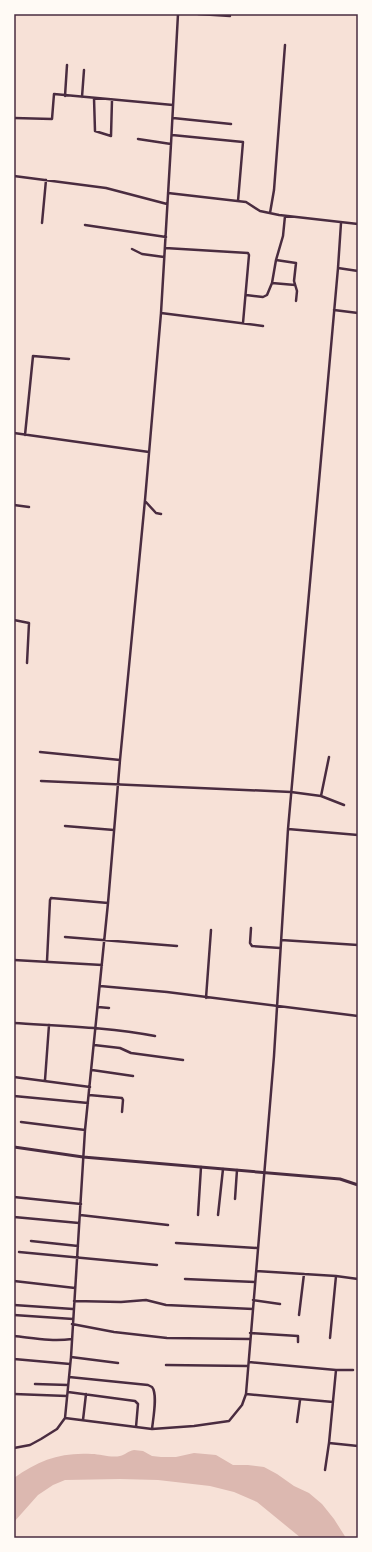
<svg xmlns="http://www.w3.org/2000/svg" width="372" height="1552" font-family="Figtree,sans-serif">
<rect width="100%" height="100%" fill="#f7e1d7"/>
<!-- water -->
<path fill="#dcb8b0" d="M134,1450l9,1 9,5 9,1h15l18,-4 22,2 17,10h15l16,2 13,7 17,12 15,7 13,11 12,15 12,19h-45l-44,-36 -23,-10 -24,-6 -52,-6 -38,-1 -55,1 -12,5 -15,10 -24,27v-44c25,-18 47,-26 78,-24 8,0 19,4 28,2 5,-1 8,-5 14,-6z"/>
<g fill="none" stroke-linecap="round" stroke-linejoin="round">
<!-- minor -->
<path stroke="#4a2c40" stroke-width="2.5" d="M198,14l32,2
M65,96l2,-31
M82,97l2,-27
M94,98l1,33 16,5 1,-36
M14,118l38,1 2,-25 119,11
M173,118l58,6
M172,135l71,7 -5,59
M138,139l33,5
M14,176l92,12 61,16
M168,193l78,9 14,9 19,4 79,9
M270,213l4,-23 11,-145
M42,223l4,-43
M85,225l81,12
M165,248l83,5 1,2 -6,68
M132,249l10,5 22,3
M276,260l20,3 -2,18 3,10 -1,10
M338,268l20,3
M272,283l23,2
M246,295l17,2 4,-2 5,-12 4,-23 7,-24 2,-20
M334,310l24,3
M161,313l102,13
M14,433l135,19
M25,435l8,-79 36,3
M145,501l11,12 5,1
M14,505l15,2
M14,620l15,3 -2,40
M40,752l80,8
M41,781l250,11 30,4 23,9
M321,796l8,-39
M65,826l49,4
M288,829l70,6
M251,928l-1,15 2,3 28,2
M65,937l112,9
M281,940l77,5
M14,960l88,5
M47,961l3,-61 1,-2 57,5
M100,986l67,6 191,24
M206,998l5,-68
M98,1007l11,1
M14,1023c47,3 95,4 141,13
M94,1045l26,3 11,5 52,7
M92,1070l41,6
M14,1077l76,10
M45,1080l4,-55
M89,1095l33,3 1,2 -1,12
M14,1096l74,7
M21,1122l64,8
M14,1197l67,7
M235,1199l2,-29
M80,1215l88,10
M198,1215l3,-48
M218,1215l5,-46
M14,1217l65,6
M31,1241l47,5
M176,1243l81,5
M19,1252l138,13
M256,1271l80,5 22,3
M185,1279l70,3
M14,1281l61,7
M253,1300l27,4
M74,1301l47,1 25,-2 20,5 87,4
M14,1305l59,4
M14,1315l59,4
M299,1315l5,-41
M72,1324l42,8 53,6 83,1
M250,1333l48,3v6
M14,1336c19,2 38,6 58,3
M330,1338l6,-62
M71,1357l47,6
M14,1359l56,5
M249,1362l87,8 -7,73 -4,27
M166,1365l82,1
M336,1370h17
M69,1377l79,8 4,2c6,7 1,32 0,42
M35,1384l33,1
M68,1392l67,9 3,3 -2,23
M14,1394l53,2
M246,1394l87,8
M65,1418l87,11 42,-3 35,-5 13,-16 4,-11 28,-338 14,-227 50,-561 3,-45
M83,1420l3,-26
M297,1422l3,-22
M329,1443l29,3
M14,1448l16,-3 11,-6 16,-10 8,-11 6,-61 14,-227 23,-227 12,-143 25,-260 16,-187 10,-169 7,-130"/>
<!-- tertiary -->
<path stroke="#4a2c40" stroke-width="3" d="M14,1147l69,10 257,22 18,6"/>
</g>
<!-- border -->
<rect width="372" height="1552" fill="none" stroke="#fffaf5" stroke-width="30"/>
<rect x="15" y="15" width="342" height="1522" fill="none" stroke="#4a2c40" stroke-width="1.5"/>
</svg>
